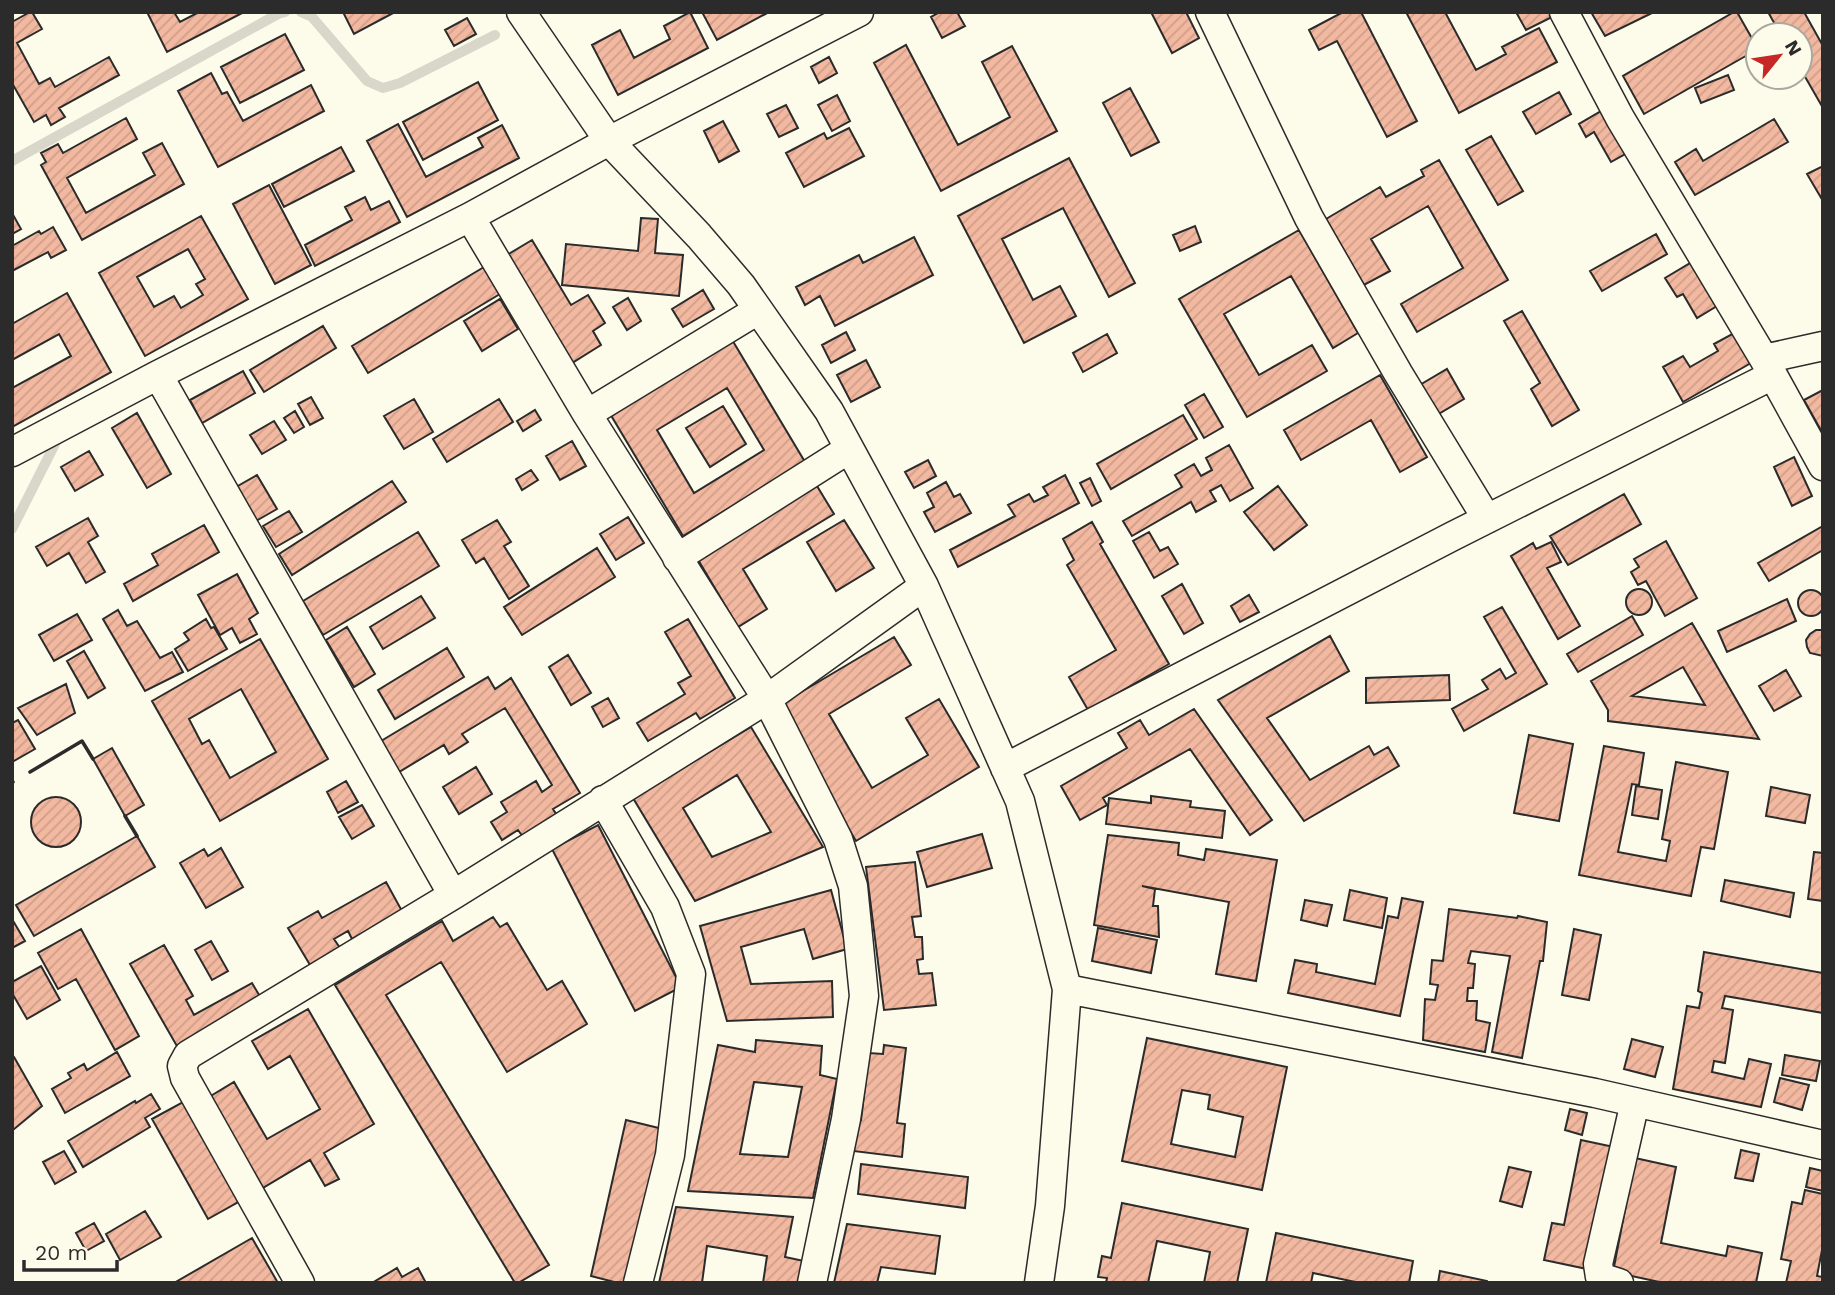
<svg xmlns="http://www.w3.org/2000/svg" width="1835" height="1295" font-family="'Work Sans',sans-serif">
<defs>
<pattern id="building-hatch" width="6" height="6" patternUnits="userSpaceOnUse" patternTransform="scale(1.75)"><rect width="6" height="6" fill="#f2b8a0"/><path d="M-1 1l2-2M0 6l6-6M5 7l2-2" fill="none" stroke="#d09e8a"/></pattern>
</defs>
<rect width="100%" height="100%" fill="#fdfbea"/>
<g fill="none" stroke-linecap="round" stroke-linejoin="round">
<!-- stream -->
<path stroke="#d8d7c9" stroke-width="10" d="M301,12l11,5 55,64 16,7 17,-5 95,-48
M12,161l266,-147 7,-2
M12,529l44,-87"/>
</g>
<!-- building -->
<path fill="url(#building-hatch)" stroke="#2b2b2b" stroke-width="2" fill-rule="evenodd" d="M30,12h2l10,17 -25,14 22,41 11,-6 5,9 54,-30 10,18 -60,33 6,9 -14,8 -5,-10 -12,7 -22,-39v-61z
M147,12h27l6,10 19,-10h45l-77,40z
M343,12h52l-41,22z
M690,12l18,36 -90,47 -26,-50 28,-15 14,28 36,-19 -6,-13z
M702,12h67l-52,28z
M940,12h17l8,14 -23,12 -11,-21z
M1151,12h35l13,26 -27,15z
M1343,12h18l56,109 -30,16 -50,-96 -18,9 -10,-20z
M1406,12h39l31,58 30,-16 -4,-7 37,-19 18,34 -98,51z
M1516,12h36l2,4 -28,14z
M1591,12h63l-49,24z
M1734,12h3l21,37 -114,65 -21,-38z
M1768,12h36l19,34v62l-23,-40v-33h-19z
M467,18l9,16 -22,12 -9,-16z
M285,34l19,36 -64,33 -19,-36z
M906,45l52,100 52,-28 -28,-55 30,-16 45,85 -116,60 -67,-128z
M829,57l8,16 -18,10 -8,-16z
M211,73l11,21 5,-2 16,29 68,-36 13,26 -106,56 -40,-76z
M1728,75l6,15 -33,13 -6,-15z
M478,82l20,38 -75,40 -20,-38z
M1130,88l29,54 -28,14 -28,-53z
M1559,92l12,22 -35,20 -13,-22z
M837,95l13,26 -18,10 -14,-26z
M786,105l12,23 -19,9 -12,-23z
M1603,110l24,43 -16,9 -17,-30 -8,5 -7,-13z
M126,118l11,21 -70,39 19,35 69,-38 -12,-22 19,-10 22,41 -102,56 -41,-75 5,-3 -5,-9 17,-9 5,9z
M1774,119l14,23 -93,53 -20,-33 21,-13 7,12z
M723,121l16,30 -20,11 -15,-31z
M398,124l28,53 57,-30 -5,-9 24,-13 17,33 -112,59 -40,-76z
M849,128l15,28 -60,31 -18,-34 38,-20 3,6z
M1491,136l32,55 -25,14 -32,-55z
M341,147l13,24 -70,36 -12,-23z
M1069,158l66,125 -26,14 -46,-89 -61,31 31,61 27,-14 16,30 -52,27 -66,-127z
M1439,160l69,120 -91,52 -16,-28 62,-36 -35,-62 -57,33 19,32 -26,14 -38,-66 54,-32 6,10 38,-21 -3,-6z
M1823,166v35l-16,-27z
M269,185l42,80 -36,19 -42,-80z
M365,197l6,13 18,-9 11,21 -85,44 -10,-21 47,-25 -7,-13z
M12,213l9,16 -9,5z
M201,216l47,83 -103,57 -46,-83zM188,249l17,30 -9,5 7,11 -22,13 -7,-12 -20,11 -17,-30z
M641,218l17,1 -3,34 28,2 -4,41 -117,-11 4,-41 72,7z
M1195,226l6,16 -21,9 -7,-16z
M53,227l13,23 -15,8 -3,-6 -36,19v-25l27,-15 2,3z
M1299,230l59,103 -25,15 -42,-72 -67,38 35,61 53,-30 15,26 -80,46 -68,-118z
M1656,234l11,20 -65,37 -12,-20z
M914,237l19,38 -98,51 -15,-30 -15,9 -9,-18 63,-32 4,8z
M532,240l39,65 17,-10 17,28 -12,8 8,14 -29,18 -65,-108z
M1692,262l25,44 -20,12 -14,-24 -6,3 -12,-19z
M489,264l16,27 -137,82 -16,-27z
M703,290l11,19 -31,18 -11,-18z
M67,293l44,79 -99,55v-39l59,-32 -12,-22 -47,26v-36z
M628,298l13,23 -14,9 -14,-23z
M500,299l18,30 -36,22 -18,-30z
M1522,311l57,99 -27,16 -21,-37 9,-6 -36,-62z
M323,326l13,22 -72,44 -14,-22z
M846,332l9,18 -24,13 -9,-18z
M1734,333l17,30 -68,39 -20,-35 20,-11 7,11 28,-16 -4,-7z
M1107,334l10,19 -34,19 -10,-19z
M731,338l74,124 -122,74 -74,-124zM727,388l37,62 -70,43 -37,-63z
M866,360l14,27 -29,15 -14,-27z
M1447,369l17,30 -29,17 -17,-30z
M243,371l12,22 -53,30 -12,-23z
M1380,375l47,82 -27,15 -29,-52 -70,40 -17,-30z
M1823,390v44l-19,-34z
M1204,394l19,33 -19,11 -19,-33z
M311,397l12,21 -13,7 -12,-21z
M414,399l19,33 -29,17 -20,-33z
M499,399l14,23 -66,40 -14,-23z
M723,406l23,38 -36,23 -24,-39z
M535,410l6,10 -18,11 -6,-10z
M295,411l9,16 -10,6 -10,-15z
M137,413l34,61 -24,14 -35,-60z
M1183,415l14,24 -86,50 -14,-25z
M274,421l12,19 -24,14 -12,-19z
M572,441l14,25 -26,14 -14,-24z
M1229,445l24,43 -23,13 -9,-16 -11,6 6,10 -20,11 -5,-10 -59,34 -9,-15 59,-34 -7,-12 19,-11 7,12 11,-6 -6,-12z
M89,451l14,24 -28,16 -14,-24z
M1794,457l18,39 -20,10 -18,-39z
M928,460l8,16 -22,12 -9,-16z
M531,470l7,10 -16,10 -6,-11z
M257,475l20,34 -21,12 -20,-34z
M1065,475l14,28 -121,64 -8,-17 65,-34 -7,-11 21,-11 5,8 14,-7 -5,-8z
M1090,478l11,23 -9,5 -12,-23z
M392,481l14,21 -114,73 -13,-21z
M946,482l8,15 6,-3 11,19 -36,19 -11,-20 10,-5 -7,-14z
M817,486l17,28 -91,55 24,40 -29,18 -41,-69z
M1278,486l29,39 -33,25 -30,-38z
M1624,494l17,30 -73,41 -18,-29z
M289,511l13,21 -26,15 -13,-21z
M628,517l16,26 -28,17 -16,-26z
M88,518l10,18 -10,6 17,30 -19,11 -17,-30 -22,13 -11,-19z
M497,520l14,22 -7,4 25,40 -20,13 -25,-41 -8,5 -14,-23z
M844,520l30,48 -38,23 -29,-49z
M1092,522l11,20 -3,2 69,120 -81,46 -19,-33 47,-27 -49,-85 7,-5 -11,-21z
M204,525l15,27 -86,49 -9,-17 34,-19 -6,-11z
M1823,526v24l-54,31 -11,-18z
M418,532l21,34 -116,69 -20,-34z
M1149,532l11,19 8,-4 10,17 -24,14 -21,-37z
M1666,541l31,57 -32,18 -19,-35 -8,4 -7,-13 8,-5 -5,-8z
M1551,542l10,20 -14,6 33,58 -22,13 -47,-83 22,-13 3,6z
M597,548l18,29 -93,58 -18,-28z
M237,574l21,39 -9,6 8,15 -17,9 -8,-15 -12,7 -22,-40z
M1182,584l21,39 -19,11 -22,-38z
M1626 602a13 13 0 1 1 26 0a13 13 0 1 1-26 0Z
M1798 603a13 13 0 1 1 26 0a13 13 0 1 1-26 0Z
M1249,595l10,17 -19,10 -9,-16z
M421,596l14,22 -52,31 -13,-22z
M1787,599l9,22 -69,31 -9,-21z
M1502,607l45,77 -83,47 -12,-22 36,-20 -6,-9 18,-11 6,10 10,-6 -32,-56z
M118,610l9,16 10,-5 23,37 12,-6 11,20 -38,19 -42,-72z
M77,614l15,26 -38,21 -15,-26z
M1632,616l11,19 -65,37 -11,-18z
M206,619l5,9 3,-1 13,22 -39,22 -13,-22 14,-9 -5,-7z
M688,619l47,79 -35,21 -4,-6 -48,28 -11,-18 48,-29 -7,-11 13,-7 -26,-44z
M1692,623l67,116 -151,-18v-11l-17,-29zM1683,667l22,38 -73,-9z
M347,627l28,47 -21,13 -28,-47z
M1816,630h7v26l-13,-3 -3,-6 -1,-7 4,-6z
M1330,636l19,35 -82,47 43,62 59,-34 5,9 14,-8 11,19 -95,55 -86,-121z
M894,637l17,28 -82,49 43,74 56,-33 -22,-37 33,-19 40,68 -123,74 -80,-134z
M260,639l68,120 -108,62 -68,-120zM241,689l35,63 -46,26 -21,-38 -7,4 -13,-25z
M447,648l17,29 -69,42 -17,-29z
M84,651l21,37 -17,10 -21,-37z
M568,655l23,38 -20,12 -22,-38z
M1786,670l15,26 -27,15 -15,-25z
M1449,675l1,25 -84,3v-25z
M488,677l7,12 16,-11 69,115 -27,16 5,8 -35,20 -5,-7 -16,10 -11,-18 16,-10 -6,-10 35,-21 6,11 10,-7 -47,-77 -43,26 6,8 -19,12 -5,-9 -45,27 -18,-31z
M66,684l9,29 -38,22 -19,-27z
M608,698l11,20 -16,9 -11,-20z
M1194,709l78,111 -22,15 -60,-86 -87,49 4,7 -27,15 -19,-34 66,-38 -9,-15 22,-13 9,15z
M18,720l17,29 -23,13v-39z
M751,727l72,120 -128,54 -62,-103zM737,775l34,57 -59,25 -29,-49z
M1529,735l44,9 -14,77 -45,-8z
M1604,746l40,7 -5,32 -7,-1 -14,68 48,9 4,-20 -8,-2 14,-77 52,10 -14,77 -13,-2 -10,49 -112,-21z
M112,748l32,57 -19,11 -32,-57z
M476,767l16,27 -33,20 -16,-27z
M346,781l12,21 -20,11 -11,-21z
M1636,786l26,4 -4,29 -26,-4z
M1771,787l39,8 -5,28 -39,-7z
M1151,796l40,5 -1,6 35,4 -3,27 -116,-14 3,-26 42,5z
M31 822a25 25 0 1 1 50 0a25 25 0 1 1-50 0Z
M362,805l12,21 -22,13 -13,-22z
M598,825l83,162 -46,24 -83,-162z
M982,834l10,34 -65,19 -10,-35z
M1108,835l71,8 -1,12 26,5 2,-11 71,11 -21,121 -40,-7 13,-72 -87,-16 13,3 -2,17h5l1,31 -65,-12z
M137,836l18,31 -121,69 -18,-31z
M221,848l22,39 -37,21 -26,-45 24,-14 4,7z
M1814,852l9,1v48l-15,-2z
M915,862l6,54 -9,1 3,20h7l1,22 -6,1 2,14 13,-1 4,32 -52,5 -18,-143z
M1725,880l69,13 -4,24 -69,-16z
M386,882l16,29 -50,28 -4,-8 -14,8 6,9 -30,17 -22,-37 30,-17 4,7z
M831,890l16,59 -34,10 -9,-30 -63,18 10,37 81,-3 1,36 -106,4 -27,-95z
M1350,890l37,8 -5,30 -38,-8z
M1402,898l21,4 -23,114 -112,-23 7,-33 22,4 -1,8 59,12 13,-68 10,2z
M1305,900l27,5 -5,21 -26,-6z
M1449,909l68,9 1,-2 29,6 -4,39h-3l-18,97 -30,-6 18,-96 -39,-5 -3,12 7,1 -2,24h-5l-1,13h10l-1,19 14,3 -5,29 -62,-12 2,-41 10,1 3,-15 -8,-1 2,-24 11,1z
M493,917l7,10 7,-4 40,67 15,-9 25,43 -80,48 -66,-110 -55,33 163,270 -31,18h-3l-180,-298 107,-64 11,20z
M12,919l13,22 -13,7z
M1098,928l59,12 -6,33 -59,-12z
M81,929l58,107 -24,14 -39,-71 -18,10 -20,-36z
M1574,929l27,6 -12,65 -27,-5z
M211,941l17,30 -16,9 -17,-30z
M164,945l29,51 -7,4 8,15 58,-32 10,17 -84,48 -48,-84z
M1704,952l119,21v40l-98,-17 -3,12 11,2 -8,53 -11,-2 -2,11 32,7 5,-20 22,5 -10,43 -88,-18 14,-83 12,2 3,-15 -4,-2z
M41,966l19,34 -33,19 -15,-26v-11z
M308,1009l66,115 -50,29 15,26 -14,7 -15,-26 -49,29 -52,-92 25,-15 33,57 53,-30 -30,-53 -22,13 -16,-28z
M1147,1038l140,29 -25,123 -140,-29zM1182,1090l28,5 -2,14 35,8 -8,40 -64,-13z
M1632,1039l31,8 -8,30 -31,-8z
M756,1040l66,6 -2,29 17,4 -24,119 -125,-7 30,-146 37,7zM754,1082l48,5 -14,70 -48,-3z
M884,1045l22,3 -9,75 8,1 -3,33 -49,-6 3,-32 5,1 8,-67 14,1z
M117,1052l13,24 -65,37 -13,-24 19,-11 -3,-5 16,-9 3,6z
M1785,1055l35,6 -4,20 -34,-6z
M14,1057l28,49 -29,24 -1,-72z
M1780,1078l29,7 -7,25 -28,-8z
M151,1094l9,15 -15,9 5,9 -67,40 -15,-26 67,-40 1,2z
M183,1102l57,99 -32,18 -56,-100z
M1570,1109l17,4 -5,22 -17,-5z
M626,1120l37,9 -34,154h-11l-27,-7z
M1581,1140l33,7 -27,122 -43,-9 8,-37 12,2z
M1741,1150l18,4 -6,27 -18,-3z
M64,1151l12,21 -21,12 -12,-22z
M1635,1158l41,9 -15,76 65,13 2,-10 34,7 -6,30h-92l-51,-11z
M861,1164l107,13 -3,31 -107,-14z
M1509,1167l22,5 -9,35 -22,-6z
M1810,1168l13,3v20l-17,-4z
M1805,1190l18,4v51l-6,31 6,1v6h-37l5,-22 -10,-2 11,-57 10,2z
M1122,1203l126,26 -11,54h-33l6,-31 -53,-11 -9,42h-42l1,-5 -9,-1 4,-21 9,2z
M676,1207l117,10 -8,40 19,4 -5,22h-36l4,-27 -60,-10 -5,37h-43z
M145,1211l16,26 -41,23 -14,-26z
M94,1223l10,18 -18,10 -10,-18z
M847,1224l93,12 -5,38 -54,-7 -4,16h-43z
M1276,1233l137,28 -4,22h-49l-47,-10 -2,10h-45z
M252,1238l26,45h-104z
M397,1268l5,9 16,-9 8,15h-54z
M1440,1271l47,10v2h-49z"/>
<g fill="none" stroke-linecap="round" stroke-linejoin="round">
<defs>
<path id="street" d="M521,12l88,129 90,95 42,49 88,126 95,175 96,215 47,188 -17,217 -11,77
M1210,12l99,206 89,155 89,146
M1564,12l56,106 144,241 59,107
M470,217l117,197 180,285 71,140 15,47 11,110 -18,123 -34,164
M1764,359l59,-13
M158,375l295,520
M587,414l171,-104
M12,452l146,-77 312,-158 139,-76 250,-129
M677,558l172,-109
M1005,768l448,-232 320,-161
M603,800l62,107 26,67 -21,181 -32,128
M1067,989l528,104 228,52
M300,1283l-115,-205 -3,-12 6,-11 265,-160 314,-196 157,-113
M1619,1283l-19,-6 -2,-13 37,-162"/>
</defs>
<!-- street casing -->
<use href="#street" stroke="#2b2b2b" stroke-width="31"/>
<!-- street -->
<use href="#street" stroke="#fdfbea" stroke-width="28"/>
<!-- wall -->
<path stroke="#2b2b2b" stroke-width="3.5" d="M30,772l52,-31 11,18
M12,783l1,-1
M125,816l12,20"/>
</g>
<!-- border -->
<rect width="1835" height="1295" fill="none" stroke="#2b2b2b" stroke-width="28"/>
<!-- north arrow -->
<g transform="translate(1779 56) rotate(60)"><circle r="33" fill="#fdfbea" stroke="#a9a89e" stroke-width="2"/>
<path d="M0-5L12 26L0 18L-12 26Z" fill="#c62828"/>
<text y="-10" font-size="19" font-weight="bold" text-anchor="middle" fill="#2b2b2b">N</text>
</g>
<!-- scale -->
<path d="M24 1260v10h93v-10" fill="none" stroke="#2b2b2b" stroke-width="3.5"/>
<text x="35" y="1260" font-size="21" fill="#2b2b2b" stroke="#fdfbea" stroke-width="5" paint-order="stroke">20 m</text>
</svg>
